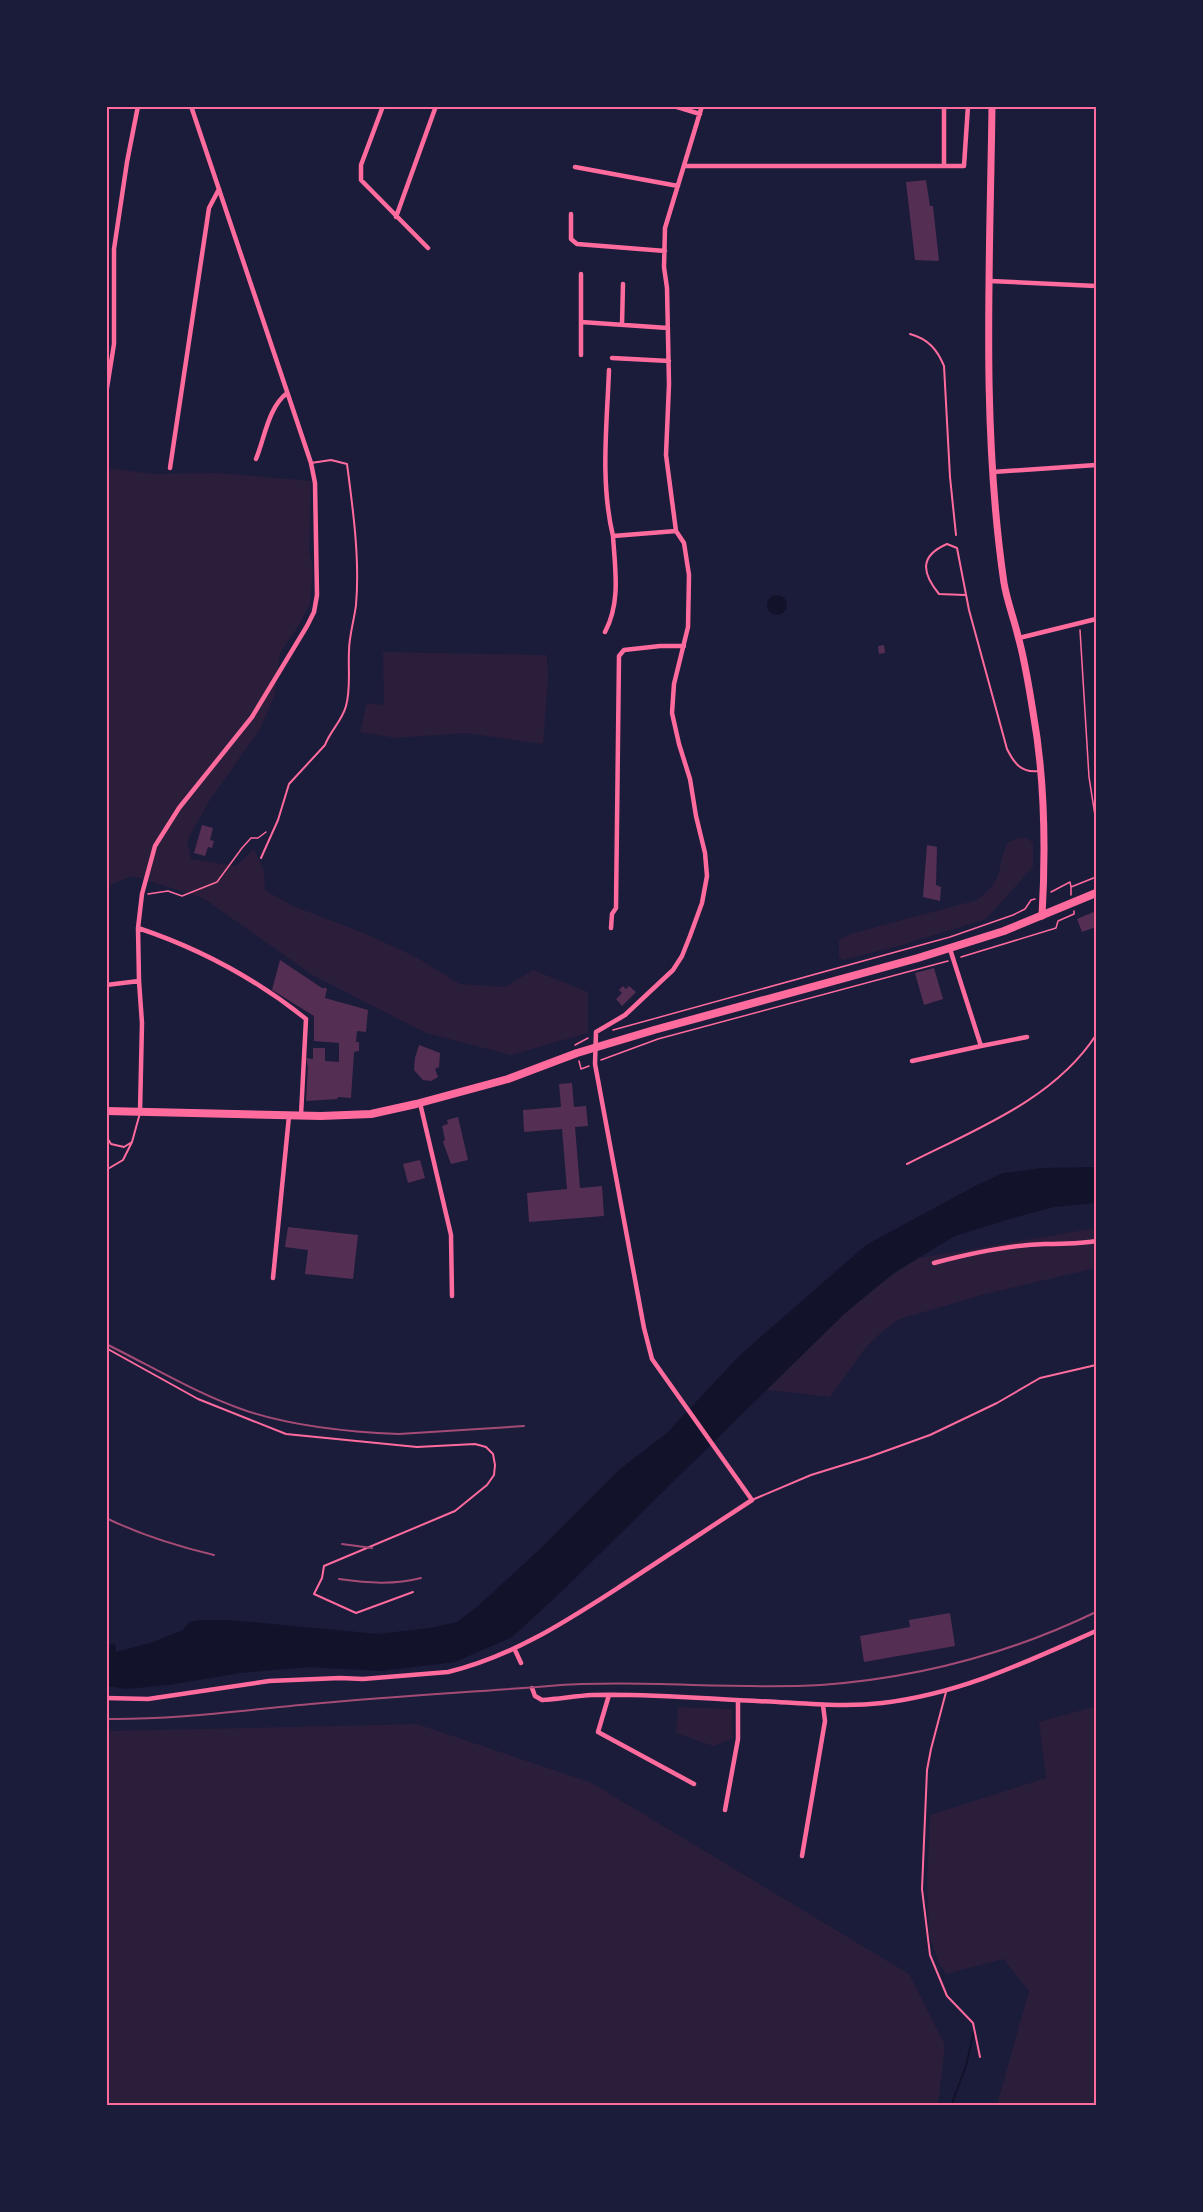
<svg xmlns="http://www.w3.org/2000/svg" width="1203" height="2212" font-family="'Zilla Slab',serif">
<rect width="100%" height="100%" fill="#1b1b3a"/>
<!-- green -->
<path fill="#2a1e3b" d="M107,468l45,6 66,-1 93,8 -2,70 4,17 -3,36 -13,24 -17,25 -5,41 -15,35 -52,74 -21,38 4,18 45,7 18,-17 10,22 1,19 28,16 71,27 52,24 44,27 45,3 28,-17 55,22v41l-77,22 -85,-22 -112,-57 -111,-78 -70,-22 -26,10z
M383,652l164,3 1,24 -5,65 -77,-11 -70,5 -36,-6 7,-29 17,2z
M1019,838h8l6,5v24l-47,52 -84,26 -59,15 -4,-3v-17l11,-6 127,-34c29,-23 18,-30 31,-58z
M1096,1228v40l-111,26 -85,25 -17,12 -17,16 -36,50 -63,-7c48,-47 94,-98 152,-132z
M1096,1706v399h-99l32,-114 -26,-32 -57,15 -7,-11 -10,-28 -2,-50 3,-70 116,-37 -7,-56z
M678,1707l54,2 1,30 -20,7 -37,-13z
M417,1724l175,59 317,191 36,71 -7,60h-831v-374z"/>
<!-- water -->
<path fill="#12122b" d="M767 605a10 10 0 1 1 20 0a10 10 0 1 1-20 0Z
M1096,1167v36l-42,4 -38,10 -61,19 -60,36 -50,41 -287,282 -46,42 -57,25 -74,9 -73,-4 -68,6 -72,12 -42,4 -19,-3 -1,-40 9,-3 1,9 37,-10 30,-12 6,-8 10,-2h30l149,14 52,-6 27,-6 21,-16 62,-57 80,-80 47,-36 74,-79 125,-109 111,-60 26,-12 40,-5z"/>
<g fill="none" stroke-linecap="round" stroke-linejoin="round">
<!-- stream -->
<path stroke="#12122b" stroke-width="2" d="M951,2106l15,-40 8,-35"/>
</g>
<!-- building -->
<path fill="#542f53" d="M926,180l4,26h3l6,55 -24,-1 -9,-78z
M884,645l1,8 -6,1 -1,-8z
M202,825l11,3 -3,12 4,1 -2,7 -4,-1 -3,9 -11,-3z
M927,845l10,2 -1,38 5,2 -1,14 -17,-4z
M1096,911v16l-14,5 -5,-13z
M280,960l42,28h5l-2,10 43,12 -2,22 -9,-1 -1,11h3v9l-5,1 -3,46 -13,-1 -1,2 -31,2 2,-34 -2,-9 7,1v-11h12v13l14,1v-19l-25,-2v-25l-42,-26z
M934,968l9,31 -19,6 -9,-32z
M623,986l3,3 3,-3 7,6 -14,14 -6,-7 6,-6 -3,-3z
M419,1045l21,8 -1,14 -4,2 3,8 -7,4 -8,-1 -9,-10 1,-12z
M572,1083l2,24 12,-1 2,20 -13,1 5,61 22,-2 2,30 -75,6 -2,-29 40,-4 -5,-60 -38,3 -1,-22 38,-3 -2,-23z
M458,1117l10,43 -17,4 -8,-22 2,-2 -3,-14 6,-2 -1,-4z
M420,1160l5,18 -17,5 -5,-19z
M288,1227l70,8 -5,44 -48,-5 3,-24 -23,-3z
M950,1613l5,33 -91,16 -4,-26 50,-9 -1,-7z"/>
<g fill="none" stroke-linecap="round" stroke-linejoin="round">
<!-- path -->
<path stroke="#ff6b9d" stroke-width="1.5" d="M1080,630l9,147 7,45
M1071,887v8
M1051,892l19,-10 1,5 25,-10
M148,894l20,-3 14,5 35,-14 25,-34 9,-10h7l8,-6
M961,957l95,-29 2,-7 16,-7v-3
M613,1030l337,-93 63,-22 12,-6 6,-9 4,-1
M575,1045l13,-7
M601,1060l57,-21 290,-78
M579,1061l2,8 8,-3"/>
<!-- service -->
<path stroke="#ff6b9d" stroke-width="2" d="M910,334c18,5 27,15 34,32l6,111 6,58
M965,595l-26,-1c-17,-21 -20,-38 8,-50l10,4 12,62 38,139c7,14 14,24 31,22
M261,858l17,-38 11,-36 36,-39c5,-14 17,-24 21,-39 5,-18 2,-37 3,-55 0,-15 5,-30 7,-46 4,-45 -3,-96 -9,-141l-16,-4 -20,3
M106,1136l5,8 13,3 8,-5 8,-29
M907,1164c67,-34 147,-64 189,-129
M106,1170l17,-10 9,-18
M106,1348l92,51 88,35 131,13 58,-3 11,3 7,7 2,11 -1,10 -7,10 -32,26 -131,55 -2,12 -8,16 42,19 57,-21
M752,1500l59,-25 58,-18 61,-22 67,-32 43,-25 56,-13
M946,1692l-15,57 -4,21 -5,119 8,66 17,41 26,27 7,34"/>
<!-- minor -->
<path stroke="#ff6b9d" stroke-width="4.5" d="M383,106l-22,59v15l67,68
M674,106l26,8
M944,106v60
M684,166h280l4,-60
M575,167l103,19
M571,214v25l6,5 88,7
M396,217l40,-111
M990,281l106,5
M581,322l87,6
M622,325l1,-41
M581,355v-81
M612,358l57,3
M609,370c-2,54 -9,112 4,166
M106,394l8,-50v-95l13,-87 11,-56
M256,459c9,-22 12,-51 31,-66
M170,468l39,-260 10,-19
M993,472l103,-7
M605,632c16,-30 10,-63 8,-96l63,-5
M1019,638l77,-19
M138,928c60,20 118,51 168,91l-5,96
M611,928l1,-14 4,-6 3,-252 5,-6 36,-4h24
M950,949l31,97 46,-9
M106,985l33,-4
M912,1061l69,-15
M420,1103l31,132 1,61
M140,1112l2,-89 -3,-42 -1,-53 4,-34 13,-48 24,-38 73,-91 55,-91 7,-14 3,-17 -2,-112 -4,-20 -120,-357
M934,1263c34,-9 76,-18 111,-19 18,0 34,0 51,-3
M273,1278l16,-162
M515,1650l6,13
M532,1688l3,8 7,4c17,-1 33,-4 50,-5 62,-2 124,5 186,7 35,2 70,5 104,1 78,-9 144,-41 214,-72
M609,1695l-11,37 96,52
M106,1698l42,1 121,-18 71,-3 23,1 85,-7c66,-16 120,-52 176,-88 43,-28 85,-56 128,-84l-100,-141 -8,-31 -49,-264 1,-32 29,-17 48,-45 9,-14 8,-20 12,-33 5,-27 -2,-23 -9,-37 -6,-37 -11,-35 -7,-31 2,-29 14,-57 1,-52 -5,-32 -8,-12 -10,-76 3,-71 -2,-96 -3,-21 1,-39 37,-122
M725,1810l13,-71v-38
M802,1856l23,-135 -2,-16"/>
<!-- secondary -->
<path stroke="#ff6b9d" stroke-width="7" d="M992,106c-2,159 -11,320 12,477 3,18 10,36 14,53 7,25 11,51 15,76 12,67 13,135 9,204"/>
<!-- primary -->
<path stroke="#ff6b9d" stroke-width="8" d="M106,1111l215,5 50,-2 45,-10 92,-25 69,-26 77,-23 264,-72 86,-27 92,-38"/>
<!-- rail -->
<path stroke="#a44b75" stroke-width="2" d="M106,1344c45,22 91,50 138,66 47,16 105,22 155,24l125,-8
M106,1518c35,17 70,28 108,37
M342,1544l30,4
M339,1579c29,4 55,6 82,-1
M106,1719c73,1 145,-10 216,-16 76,-7 151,-11 227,-17 90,-7 181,4 272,-1 96,-7 188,-31 275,-73"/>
</g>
<!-- border -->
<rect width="1203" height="2212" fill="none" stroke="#1b1b3a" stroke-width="216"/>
<rect x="108" y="108" width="987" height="1996" fill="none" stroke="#ff6b9d" stroke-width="2"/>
</svg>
